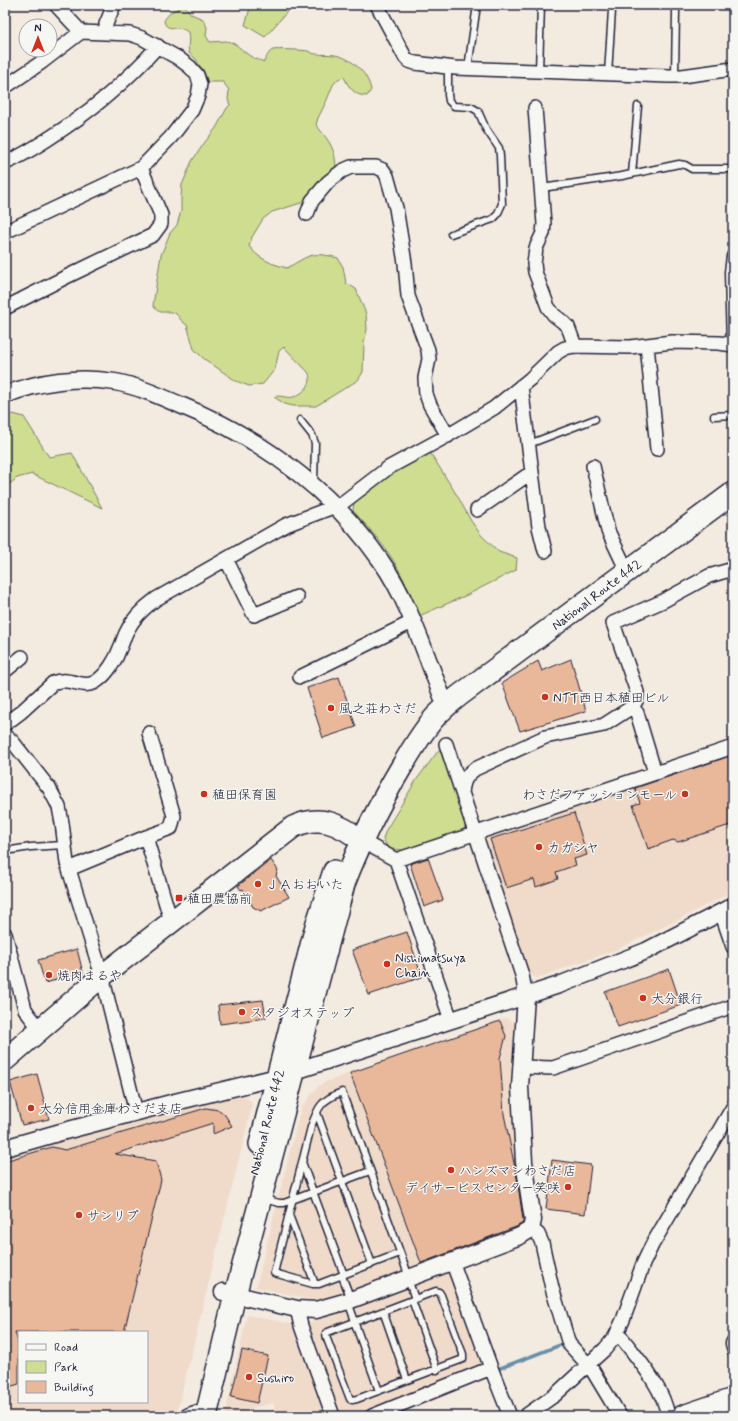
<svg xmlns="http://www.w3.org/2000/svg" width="738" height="1421" font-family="Mynerve,'Klee One',sans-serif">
<rect width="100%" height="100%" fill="#f3eae0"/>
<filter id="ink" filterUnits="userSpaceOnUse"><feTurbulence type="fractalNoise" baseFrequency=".025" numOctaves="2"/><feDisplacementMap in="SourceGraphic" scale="8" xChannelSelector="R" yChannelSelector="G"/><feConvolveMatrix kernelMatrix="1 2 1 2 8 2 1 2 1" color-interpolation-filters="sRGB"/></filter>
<g filter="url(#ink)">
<!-- built -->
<path fill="#f0dbcb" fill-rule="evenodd" d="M733,753v138l-59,31 -56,27 -81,29 -7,-3 -44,-132 1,-6 2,-3z
M505,1018l13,6 -5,48 3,68 10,87 -201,72 -13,1 -56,-13 43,-172 3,-8 14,-18 7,-6 35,-13z
M235,1096l12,1 4,4 1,5 -76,310h-171v-261l140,-42zM19,1332h128v70h-128z
M436,1275h15l27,75 2,6 -1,10 -4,3 -115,47h-83l-4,-13 -21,5 -23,8h-4l22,-101 44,9 19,-1z"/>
<!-- green -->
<path fill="#cfdd90" stroke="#788066" d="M251,5h42l-28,32 -20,-12z
M185,6l6,8 12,5 4,8 -1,9 4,6c5,0 11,-1 16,-1 10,1 16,10 24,15 4,3 10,4 14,6 3,-5 4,-10 9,-12 4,-1 30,0 35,1 3,1 5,3 8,3 6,1 13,0 19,1 17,3 33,18 36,35l-4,6c-12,0 -18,-8 -23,-19l-6,2 -5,6 -7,17 -8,16 -2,7c14,17 20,24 20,46l-32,31 -32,10 -9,7 -11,18 -3,9c9,13 23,18 38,22 23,-13 24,-17 51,-10l5,9 3,16 10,6 10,25 1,16 -3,12 -1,30 -5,8 -42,26h-23l-8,-2 -11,-7c7,-3 15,3 22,-1 9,-4 18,-14 12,-24l-24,-25 -5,4 -4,18 -12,15 -14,2 -13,-5 -33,-23 -9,-9 -7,-24c-8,-5 -7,-8 -11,-11 -9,-6 -16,4 -23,-9l8,-50 9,-22 7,-8 4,-14v-14l1,-12 10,-24 13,-19 11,-14 11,-20 3,-3 -2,-5 1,-10 -6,-8h-15l-5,-13 -4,-4 -3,-6 -7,-6c-2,-8 1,-13 -1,-21 -2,-1 -4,-3 -6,-3 -8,-3 -16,2 -18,-8 4,-8 12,-13 21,-15z
M13,414l11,3 25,40 23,-4 30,55 -70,-34 -15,4 -12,10v-71z
M426,453l5,1 27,43 13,24 10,14 18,17 18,6 -1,12 -49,25 -48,21c-8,-21 -17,-43 -30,-62 -10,-15 -23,-29 -36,-43l1,-9 31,-28z
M442,746l25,75 -3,8 -61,21 -12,-1 -4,-3 -4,-7 3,-9 31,-51z"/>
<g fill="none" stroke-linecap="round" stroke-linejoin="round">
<!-- stream -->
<path stroke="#668fab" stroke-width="3.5" d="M498,1369l65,-25 2,2"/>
</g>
<!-- building -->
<path fill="#e9b89a" stroke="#22223b" d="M571,659l15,52 -66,20 -18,-48 36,-22 4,10z
M339,677l17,50 -33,11 -16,-50z
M733,755v69l-55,18 -5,-2 -25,9 -15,-44 7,-2 -5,-15z
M574,813l13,42 -13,4 2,6 -20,7 2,7 -22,8 -2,-8 -28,9 -16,-49z
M428,858l15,42 -19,7 -14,-43z
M271,860l7,10 -2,6 13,21 -28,14 -8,-4 -10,-18 -2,1 -3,-4z
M407,932l15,45 -53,18 -17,-45z
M77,949l6,24 -38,10 -7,-23z
M669,969l12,36 -63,22 -13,-35z
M263,1000l3,18 -46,6 -2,-19z
M500,1021l6,15 -6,22 4,56 13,64 6,42v3l-7,4 -95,36 -71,-190z
M37,1074l12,45 -27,6 -12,-43z
M206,1108l13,2 6,5 7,11 -19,8v-11l-98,31 41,7 5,19 -37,152h-109l4,13v39l-14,4v-227l47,-14 13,3z
M552,1160l39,5 -6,49 -39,-5z
M242,1350l26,6 -11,47 -26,-6z"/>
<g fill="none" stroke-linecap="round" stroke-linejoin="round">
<defs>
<path id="service" d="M448,67v28l1,6 5,5 17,1 7,4 8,18 13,19 1,8 2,48 -5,11 -4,4 -42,15
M468,68l9,-63
M539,71l2,-66
M608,74l4,-64
M675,76l1,-65
M632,174l6,-68
M542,188l80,-12 57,-12 6,1 7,4h41
M730,345l-2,-73 2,-16 3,-6
M714,416l19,-1
M300,420l12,15 3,8 -1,40
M529,444l66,-25
M5,851l26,-4 33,-2
M317,1113l55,151
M302,1162l42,113
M264,1199l15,4h5l86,-32
M289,1215l26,69
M400,1253l-81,31h-6l-39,-11 37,-146c7,-20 10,-27 31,-35l67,185
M342,1276l9,23
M408,1279l7,20
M436,1291l3,1 2,3 22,59v5l-106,40 -5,1 -2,-1 -23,-60 -1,-6 2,-1z
M412,1300l25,70
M348,1302l7,19
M383,1311l24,69
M354,1321l25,70
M733,1338c-8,4 -2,12 0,19"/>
<path id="minor" d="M56,5l25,27
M377,5l28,52 4,4 6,2 40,5 213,8h14l51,-7
M106,33v-9l8,-19
M5,87l37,-25 39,-30 49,2 12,4 36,20 12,9 7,8 3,9 -2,12 -6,14 -21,27 -30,31 -136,64
M535,108l9,116 -1,9 -7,15 -2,16 1,8 13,35 6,8 9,7 5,5 7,19
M5,163c15,-6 29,-15 43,-24 41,-26 78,-57 110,-93
M307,214l5,-13 16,-19 14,-11 9,-4h25l7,3 4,6 9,32 9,55 3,33 20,54 1,9 -4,19 1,16 4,11 18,31
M5,308l61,-31 87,-42 8,-11v-9l-20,-47
M647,345l10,104
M521,386l18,141 6,24
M593,466l15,65 19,40
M477,510l55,-38
M226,559l28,56 43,-18
M5,671l17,-14
M300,677l112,-55
M632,707l5,6 18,60
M5,724l16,-12 32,-29c16,-8 30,8 44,-2 10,-7 19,-21 23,-33 3,-6 4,-12 7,-17 6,-13 18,-24 29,-32l130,-74 55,-21 47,-36 59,-32 47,-28 36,-29 28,-27 7,-4 9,-2 56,1 42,-5 47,1 14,2
M5,735l7,6 37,47 10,19 3,16 5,40 35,113 34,136
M446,744l76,231 4,21
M462,793c1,-11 4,-18 13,-24l70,-32 59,-12 28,-18 4,-6 1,-9 -24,-69 50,-22 46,-25 24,-7
M146,837l25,84
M362,841l34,19 55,160
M396,860l337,-113
M69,869l77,-32 25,-9 3,-12 -25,-83
M721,912l12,35
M5,934l20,75 4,6 11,14
M520,1067l33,1 180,-62
M531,1229l7,5 4,9 10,45 17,56 22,24 29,48
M452,1261l39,107 19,48
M297,1309l4,17 32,90
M618,1333c18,24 45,53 50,83
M372,1416l119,-48
M525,1416l30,-21 50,-46 10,-12 8,-17 20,-56 9,-19 81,-138"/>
<path id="tertiary" d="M5,395c34,-14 74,-19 110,-13 22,4 42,13 63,22 81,33 152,84 203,157 28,39 46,98 64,143
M5,1148l56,-16 114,-30 102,-25 282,-92 87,-34 87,-45
M223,1292l74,17 19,1 32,-9 172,-65 11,-7 2,-9 -9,-58 -4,-75 6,-91
M189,1416l6,-2"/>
<path id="trunk" d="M5,1060l97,-84 191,-149c27,-13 47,-3 69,14
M260,1144l56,-218 18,-55
M206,1416l28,-117 110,-415c16,-42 36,-81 58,-118 11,-18 21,-36 35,-51 7,-7 15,-14 23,-20l273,-202
M683,1416l50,-17"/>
</defs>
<!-- service casing -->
<use href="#service" stroke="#22223b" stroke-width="9"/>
<!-- minor casing -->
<use href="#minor" stroke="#22223b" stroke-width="16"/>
<!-- tertiary casing -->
<use href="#tertiary" stroke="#22223b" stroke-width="19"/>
<!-- trunk casing -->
<use href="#trunk" stroke="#22223b" stroke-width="24"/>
<!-- service -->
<use href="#service" stroke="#f6f6f2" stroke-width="6"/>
<!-- minor -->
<use href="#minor" stroke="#f6f6f2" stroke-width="13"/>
<!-- tertiary -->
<use href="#tertiary" stroke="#f6f6f2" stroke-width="16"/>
<!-- trunk -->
<use href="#trunk" stroke="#f6f6f2" stroke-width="21"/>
</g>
</g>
<!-- markers -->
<g fill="#c8321e" stroke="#f6f6f2" stroke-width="1.5">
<circle cx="545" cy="697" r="4"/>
<circle cx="331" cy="708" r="4"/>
<circle cx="204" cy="794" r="4"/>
<circle cx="685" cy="794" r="4"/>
<circle cx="539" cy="847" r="4"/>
<circle cx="258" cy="884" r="4"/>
<rect x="175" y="894" width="8" height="8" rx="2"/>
<circle cx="387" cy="964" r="4"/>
<circle cx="49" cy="975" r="4"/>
<circle cx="643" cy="998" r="4"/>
<circle cx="242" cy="1012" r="4"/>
<circle cx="31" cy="1108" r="4"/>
<circle cx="451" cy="1170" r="4"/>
<circle cx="568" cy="1187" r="4"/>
<circle cx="79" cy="1215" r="4"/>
<circle cx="249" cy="1377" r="4"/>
</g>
<g text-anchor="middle" stroke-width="3" stroke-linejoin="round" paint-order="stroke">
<!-- street labels -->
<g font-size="13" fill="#22223b" stroke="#f6f6f2">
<text transform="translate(596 594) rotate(-37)" y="5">National Route 442</text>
<text transform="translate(266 1122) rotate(-76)" y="5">National Route 442</text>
</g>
<!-- poi labels -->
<g font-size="13" fill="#22223b" stroke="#f6f6f2" text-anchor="start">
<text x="553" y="702">NTT西日本稙田ビル</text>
<text x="339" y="713">風之荘わさだ</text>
<text x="212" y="799">稙田保育園</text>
<text x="677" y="799" text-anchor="end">わさだファッションモール</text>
<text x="547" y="852">カガシヤ</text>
<text x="266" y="889">ＪＡおおいた</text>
<text x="187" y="903">稙田農協前</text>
<text x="395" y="962">Nishimatsuya<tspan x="395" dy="15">Chain</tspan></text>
<text x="57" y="980">焼肉まるや</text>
<text x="651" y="1003">大分銀行</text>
<text x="250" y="1017">スタジオステップ</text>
<text x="39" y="1113">大分信用金庫わさだ支店</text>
<text x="459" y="1175">ハンズマンわさだ店</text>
<text x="560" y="1192" text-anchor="end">デイサービスセンター笑咲</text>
<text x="87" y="1220">サンリブ</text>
<text x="257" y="1382">Sushiro</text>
</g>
</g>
<!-- margin -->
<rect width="738" height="1421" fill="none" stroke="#f6f6f2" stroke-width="20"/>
<rect x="10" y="10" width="718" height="1401" fill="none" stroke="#22223b" stroke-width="1.5" filter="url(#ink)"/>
<!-- legend -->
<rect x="18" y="1331" width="130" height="72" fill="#f6f6f2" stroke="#a1a1a9"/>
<rect x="26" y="1344" width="20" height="6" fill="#f6f6f2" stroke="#a1a1a9"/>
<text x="54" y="1351" font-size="12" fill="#22223b">Road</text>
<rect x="26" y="1361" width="20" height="12" fill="#cfdd90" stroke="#a1a1a9"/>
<text x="54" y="1371" font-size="12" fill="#22223b">Park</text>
<rect x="26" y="1381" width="20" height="12" fill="#e9b89a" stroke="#a1a1a9"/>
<text x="54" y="1391" font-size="12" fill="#22223b">Building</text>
<!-- north arrow -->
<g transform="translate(38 38)"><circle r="19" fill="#f6f6f2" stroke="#a1a1a9"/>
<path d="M0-3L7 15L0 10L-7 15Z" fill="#c8321e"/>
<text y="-6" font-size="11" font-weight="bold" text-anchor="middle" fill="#22223b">N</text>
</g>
</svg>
